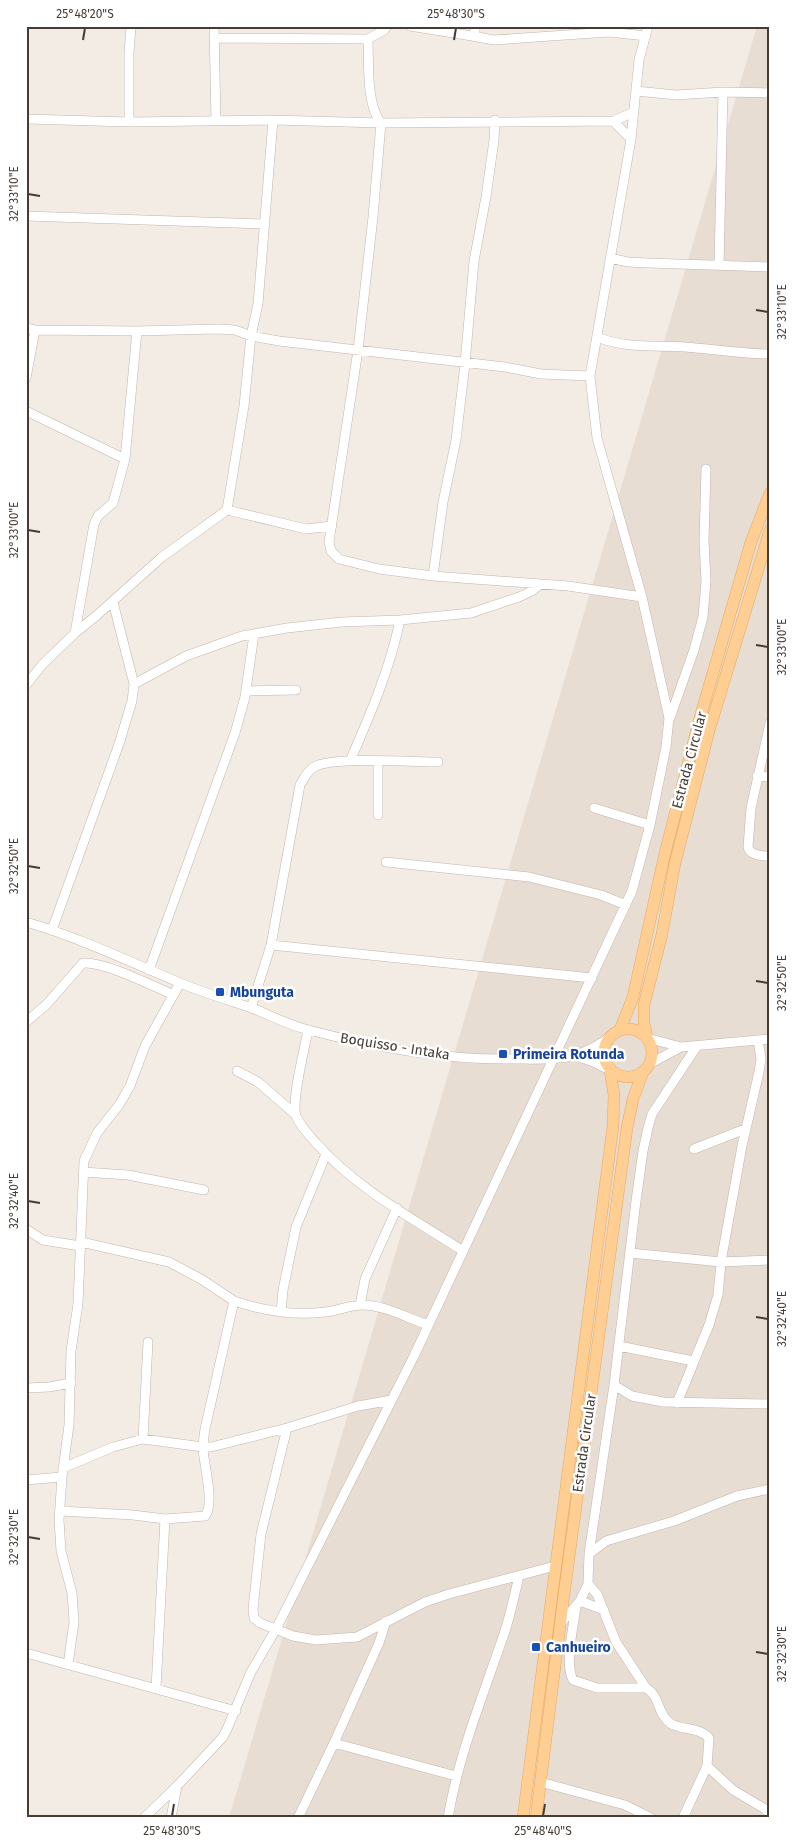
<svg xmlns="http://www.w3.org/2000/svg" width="796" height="1844" font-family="'Fira Sans',sans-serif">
<rect width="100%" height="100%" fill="#f3ece5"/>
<!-- residential -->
<path fill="#e7ddd3" d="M757,26h13v1792h-541z"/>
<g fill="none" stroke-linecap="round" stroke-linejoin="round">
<defs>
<path id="minor" d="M214,26l2,95
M410,26l62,10 3,-4v-6
M472,36l22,4 115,-8 37,4
M215,38l153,1 16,-9 3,-4
M368,39c1,23 -2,66 13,84l-8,94 -15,133 -29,192 2,9 8,8 40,10 54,7 135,10 74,11
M636,91l40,4 47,-3 47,1
M26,119l103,3 144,-2 108,3 232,-2 21,-9
M613,121l18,18
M129,122v-69l2,-27
M26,216l239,8
M610,258l18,4 20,1 122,4
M719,264l4,-172
M26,328l9,2 102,1 81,-2 17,1 16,6 28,5 226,26 36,7 49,2
M597,337c29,12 58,8 88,10 28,2 57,7 85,7
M26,378l9,-48
M26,411l99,48
M227,510l79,19 26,-3
M433,576l10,-74 13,-62 9,-76 9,-103 12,-64 8,-57 1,-20
M75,633l19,-109 4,-8 15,-13 12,-44 12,-128
M134,684l52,-28 56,-20 45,-8 55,-6 58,-2 71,-7 48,-16 13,-6 9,-7
M26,685l16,-20 33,-32 21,-17 66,-59 65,-47 17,-104 7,-70 7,-32 15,-184
M246,691l50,-1
M670,718l24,-68 9,-33 3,-36 -2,-39 2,-73
M770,723l-19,85 -3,39c2,9 14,8 22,10
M350,761c20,-46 40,-92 50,-141
M378,761v54
M757,776l13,1
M594,808l56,17
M386,862l143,15 72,18 25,10
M26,922c52,15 102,39 152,60 23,10 47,17 71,25 19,7 37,17 56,22 67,18 136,31 206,30 44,0 66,4 103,-25
M52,930l67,-186 13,-43 2,-17 -21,-82
M271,945l321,33
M149,970l86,-237 10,-36 9,-63
M251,1008l20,-63 29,-160c4,-6 7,-14 14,-18 19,-11 99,-5 124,-5
M26,1022l20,-17 37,-42c21,-2 69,23 89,31
M308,1030c-3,18 -17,70 -12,86 4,10 13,19 20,27 41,46 96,75 147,108
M647,1038l34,9
M575,1056l16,5 19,9
M649,1064l32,-17 89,-8
M237,1071l21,11 38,33
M694,1149l51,-20
M83,1172l45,3 76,15
M26,1229l17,11 37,6
M630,1253l91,9 49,-2
M234,1301c30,10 60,15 91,11 12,-1 25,-7 37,-7 23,0 45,13 66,20
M360,1305l5,-26 32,-71
M281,1312l2,-22 13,-63 30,-73
M619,1346l74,15
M614,1385l18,11 31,6 107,2
M26,1388l23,-1 22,-4
M677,1403l32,-78 9,-30 3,-33 21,-116 17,-74 2,-13 -3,-19
M287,1428l-26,106 -8,75 1,9 6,5 33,13 23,4 41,-3 68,-35 24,-8 106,-28
M143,1439l5,-97
M63,1468l50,-21 30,-8 60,8h8l76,-19 71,-22 34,-6
M26,1480l36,-3
M60,1511l73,4 32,4 40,-3c10,-12 -1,-51 -2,-67 0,-6 1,-13 2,-20l29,-128 -33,-22 -32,-17 -88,-20
M589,1554l17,-13 68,-20 63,-25 33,-7
M588,1584l9,10 19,48 30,46c14,7 11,26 24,35 12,8 28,3 39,15l-2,28 -24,52
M580,1601l24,9
M576,1606c-2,19 -12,57 -3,74l24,8h49
M561,1623l19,-22 8,-17 1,-30 25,-169 22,-184 7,-50 5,-23 4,-14 45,-68
M26,1653l210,58
M68,1665l6,-43 -2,-29 -11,-42 -2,-31 3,-43 7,-52 2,-74 7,-47 6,-143 13,-28 22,-28 11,-19 15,-40 35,-63
M156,1688l9,-169
M334,1743l122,33
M707,1766l26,24 32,19 5,5
M540,1782l85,23 26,13
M144,1818l33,-32 46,-49 4,-8 24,-57 25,-43 138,-273 218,-465 18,-66 16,-78 3,-29 -27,-121 -45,-159 -7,-62 41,-237 8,-79 9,-34
M171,1818l6,-32
M298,1818l36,-75 45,-100 7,-22
M448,1818c11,-66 37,-127 58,-190 5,-17 9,-35 13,-52"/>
<path id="major" d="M604 1053a24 24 0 1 1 48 0a24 24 0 1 1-48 0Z
M620,1030l13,-33 32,-144 34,-132 52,-179 19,-49
M647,1038l-3,-15v-18l18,-71 13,-71 34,-132 61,-201
M523,1818l90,-692 1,-31 -4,-25
M536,1818l27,-216 64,-474 6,-29 10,-27"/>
</defs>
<!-- minor casing -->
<use href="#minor" stroke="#c2b5aa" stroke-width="10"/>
<!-- major casing -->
<use href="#major" stroke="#e7a85e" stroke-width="12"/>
<!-- minor -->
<use href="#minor" stroke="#fff" stroke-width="9"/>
<!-- major -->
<use href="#major" stroke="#ffce92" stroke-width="11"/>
</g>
<!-- ticks -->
<path fill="none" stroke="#453c34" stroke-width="2" d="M83,40l2,-12M454,40l2,-12M28,194l12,2M756,310l12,2M28,530l12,2M756,645l12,2M28,866l12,2M756,981l12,2M28,1201l12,2M756,1317l12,2M28,1537l12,2M756,1652l12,2M172,1816l2,-12M543,1816l2,-12"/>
<!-- markers -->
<g fill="#1a4fb4" stroke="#fff" stroke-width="2">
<rect x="215" y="987" width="10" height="10" rx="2.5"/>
<rect x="498" y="1049" width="10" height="10" rx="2.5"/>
<rect x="531" y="1642" width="10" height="10" rx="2.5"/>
</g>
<g text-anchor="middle" stroke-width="5" stroke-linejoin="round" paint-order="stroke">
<!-- street labels -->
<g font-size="14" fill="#453c34" stroke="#fff">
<text transform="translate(689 760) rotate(-75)" y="5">Estrada Circular</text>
<text transform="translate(395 1046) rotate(9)" y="5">Boquisso - Intaka</text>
<text transform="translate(584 1443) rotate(-82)" y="5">Estrada Circular</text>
</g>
<!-- transit labels -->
<g font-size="14" font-weight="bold" fill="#164399" stroke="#fff" text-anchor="start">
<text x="230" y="997">Mbunguta</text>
<text x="513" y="1059">Primeira Rotunda</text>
<text x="546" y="1652">Canhueiro</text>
</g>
</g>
<!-- border -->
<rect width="796" height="1844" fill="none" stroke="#ffffff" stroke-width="55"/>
<rect x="28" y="28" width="740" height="1788" fill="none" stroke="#453c34" stroke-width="2"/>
<g font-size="12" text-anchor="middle" fill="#453c34">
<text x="85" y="18">25°48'20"S</text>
<text x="456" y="18">25°48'30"S</text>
<text transform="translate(14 194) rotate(-90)" y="4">32°33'10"E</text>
<text transform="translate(782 312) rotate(-90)" y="4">32°33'10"E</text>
<text transform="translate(14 530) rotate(-90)" y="4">32°33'00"E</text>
<text transform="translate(782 647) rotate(-90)" y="4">32°33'00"E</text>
<text transform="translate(14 866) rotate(-90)" y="4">32°32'50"E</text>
<text transform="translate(782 983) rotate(-90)" y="4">32°32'50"E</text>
<text transform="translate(14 1201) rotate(-90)" y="4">32°32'40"E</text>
<text transform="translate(782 1319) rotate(-90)" y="4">32°32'40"E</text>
<text transform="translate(14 1537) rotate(-90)" y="4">32°32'30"E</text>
<text transform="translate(782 1654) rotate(-90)" y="4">32°32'30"E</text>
<text x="172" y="1835">25°48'30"S</text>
<text x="543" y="1835">25°48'40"S</text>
</g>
</svg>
